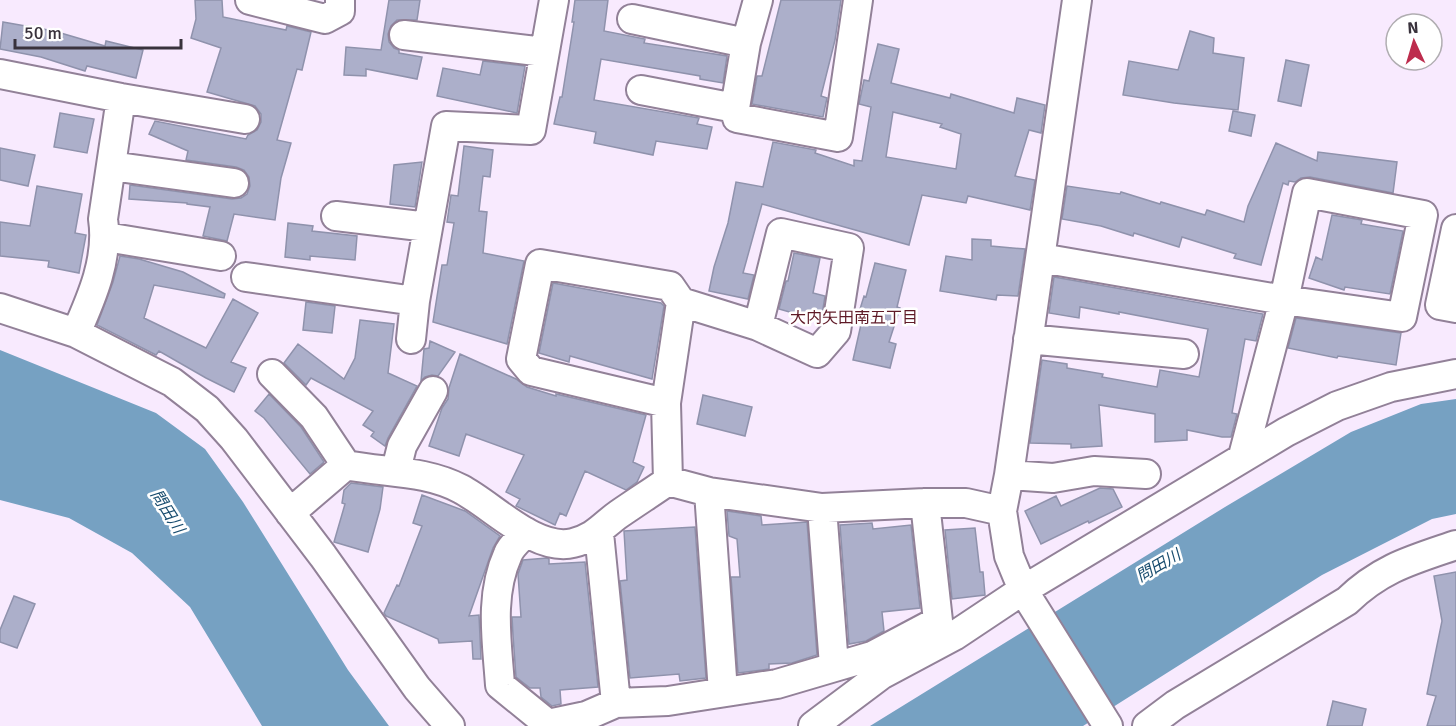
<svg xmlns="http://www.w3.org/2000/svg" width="1456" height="726" font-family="Signika,'Noto Sans JP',sans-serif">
<rect width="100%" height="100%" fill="#f8eafe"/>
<!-- water -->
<path fill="#76a1c2" d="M0,350l156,63 49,36 38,53 105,168 41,56h-127l-72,-119 -58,-54 -63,-35 -69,-18z
M1456,399v115l-24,5 -110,56 -239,151h-213l355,-219 126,-75 70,-28z"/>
<!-- building -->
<path fill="#acafca" stroke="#8f92ac" stroke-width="1.5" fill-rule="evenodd" d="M195,0h27l1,17 63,13 1,-4 24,6 -9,38 -5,-1 -20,71 14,3 -10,35 -6,42 -41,-6 -7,27 -24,-5 7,-29 -23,-3v-1l-58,-4 1,-14 102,14 9,-1 6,-4 3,-8 -1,-9 -5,-7 -8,-3 -50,-7 2,-9 -39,-17 6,-13 91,18 2,-4 9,-5 4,-8v-8l-6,-8 -48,-14 14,-44 -30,-10 5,-19z
M389,0h31l-3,20h-20l-6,6 -3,8 1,8 5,6 5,2v3l23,4 -5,22 -51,-10v7l-22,-1 2,-28 35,3z
M575,0h33l-4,31 41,8 -1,4 83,13 -4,27 -23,-4v-3l-99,-17 -7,41 105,18 -2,6 15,3 -5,22 -51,-8 -3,14 -59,-12 2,-11 -42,-8 6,-27h2l12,-75h-2z
M781,0h60l-6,40 -14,56 6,2 -4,19 -71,-13 5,-28h5z
M3,22l51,9 51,15 1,-5 37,9 -7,28 -49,-12 -2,5 -44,-14 -41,-8z
M1190,31l24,7 -1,15 31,5 -6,52 -64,-7 -51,-8 6,-34 49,9z
M878,44l21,5 -8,34 59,15 1,-4 63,19 3,-15 28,7 -4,28 -12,-3 -14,46 20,4 -5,30 -62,-14 -2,7 -44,-8 -13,50 -147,-41 -19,69 11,2 -6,24 -39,-8 5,-24 14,-44 8,-41 27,5 10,-45 43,8 -1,3 39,13v-6l8,1 9,-54 -12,-3 5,-24 5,1zM893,112l49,12 -2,3 21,7 -5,35 -70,-12z
M1286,60l23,5 -8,41 -23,-5z
M483,61l42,5 -8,47 -80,-17 6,-28 37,7z
M1233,111l22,4 -4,21 -22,-5z
M60,113l34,6 -7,34 -33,-6z
M1276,143l41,18 1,-9 79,10 -4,31 -83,-16 -9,1 -6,4 -6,-1 -1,4 -5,-2 -22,82 -27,-7 2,-4 -54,-17 -3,10 -45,-14 -1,3 -32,-10 -39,-7 5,-33 53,8 1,-2 39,12 1,-2 44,13 2,-5 37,12 4,-16z
M464,146l29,4 -3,27 -7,-1 -4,35 8,1 -4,41 41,8 -17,83 -74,-22 9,-57h5l7,-42 -7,-1 4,-27 7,1z
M0,148l35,7 -7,31 -28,-6z
M422,162l-7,45 -25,-3 4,-39z
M37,186l45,8 -7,39 11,2 -7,38 -31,-6 1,-6 -49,-5v-34l30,4z
M1332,215l30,5 -1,4 42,7 -13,63 -45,-7 -1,3 -35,-12 7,-21 6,3z
M288,223l25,3 -1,5 45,5 -2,24 -45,-4v4l-25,-3z
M972,239l19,1v6l34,3 -7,47 -21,-1 -1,5 -56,-9 6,-35 26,4z
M794,253l26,5 -7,35 12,3 -4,25 -42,-12 7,-28h2z
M120,256l19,3 44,13 42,22 -1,4 -70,-13 -10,33 62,30 27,-49 25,14 -27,49 15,6 -12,24 -28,-14 -47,-27 -3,4 -59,-30 16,-43z
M875,263l31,7 -9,37 3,1 -11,34 7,2 -6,24 -37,-8 9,-40 -5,-1 7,-23 2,1z
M1054,277l209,37 -7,27 -11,-2 -13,74 5,1 -6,23h-9l-35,-7v10l-32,2v-28l-56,-9 3,41 -31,2v-4l-41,-1 12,-83 25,4v4l36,6 -1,3 55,10 3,-17 39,7 9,-48 -89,-17v2l-39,-7 -1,11 -30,-5z
M553,283l108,20 3,3 -12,73 -82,-23 -1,6 -30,-9z
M306,302l29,4 -3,27 -29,-3z
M1296,318l105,15 -5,32 -58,-9 -1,2 -49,-10z
M360,320l34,4 -6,49 29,13 -29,52 -3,8 -14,-10 3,-4 -11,-7 10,-14 -62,-33 -5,7 -22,-22 14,-19 46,35 11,-21z
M430,341l25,11 -17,24 -6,-1 -7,2 -4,4 3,-32 5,-1z
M460,354l56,25 11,8 29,9v-2l90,21 -13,47 11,5 -7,15 -11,8 -41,-19 -19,45 -6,-3 -5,12 -39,-19 4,-7 -14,-7 18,-37 -58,-21 -7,22 -30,-10 13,-38 6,-9 1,-11z
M269,394l32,33 23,35 -14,12 -46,-56 -9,-7z
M703,395l49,12 -7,29 -48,-12z
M351,483l32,4 -3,22 -12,43 -34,-10 11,-38 -3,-1 2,-13z
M1100,488l13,1 9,18 -33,16 -1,-2 -47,23 -16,-33 31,-15 5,10z
M422,495l43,16 35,25 -7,12 -24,68 10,-1 2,44h-8l-1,-18 -33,2 -1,-4 -52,-23 -2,-3 13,-28 2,1 23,-60 -9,-3z
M727,511l34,5 1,9 45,-3 10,133 -25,8 -23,1v5l-31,4 -7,-96h9l-3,-38 -8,-3z
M872,523l1,6 38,-4 9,83 -38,4 2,19 -18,10 -17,3 -9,-119z
M695,527l11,151 -26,3 -1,-7 -49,4 -10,-97 7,-1 -3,-49z
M975,528l5,44h3l2,23 -33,4 -7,-69z
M547,558l2,1v5l36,-2 13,125 -38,3 1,14 -9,2 -11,-9 -1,-9h-10l-14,-11 -3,-42 -1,-18h9l-3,-43 5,-14z
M1456,572v154h-29l9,-30 -9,-2 15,-73 -8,-45z
M14,596l21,8 -18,44 -17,-6v-12z
M1333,701l33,8 -4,17h-35z"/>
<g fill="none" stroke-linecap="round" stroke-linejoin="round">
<defs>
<path id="minor" d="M250,0l75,19 15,-8v-11
M758,0l-12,43 -11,65 2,10 101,19 20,-137
M1077,0l-68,475 -7,36 7,45 14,34 85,136
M632,19l114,24
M404,35l140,17
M0,74l121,24 124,21
M641,90l94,18
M111,166l123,17
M336,216l92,11
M1456,229l-16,76 16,3
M106,237l115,19
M1041,258l243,42 118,17 21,-102 -116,-22 -23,107 -41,156
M246,277l169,24 31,-175 85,4 23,-130
M0,308l76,25 96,49 35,27 27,30 89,117 94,132 33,38
M76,333c16,-36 33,-75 27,-114l18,-121
M411,339l4,-38
M1028,339l156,15
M272,374l42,43 32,48c40,8 79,5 115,24 32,17 75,63 112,54 23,-6 29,-17 46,-29 16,-11 33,-22 49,-33l41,11 113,16 103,-5h41l36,8
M666,403l-135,-32 -10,-12 19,-95 130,22 11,16
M396,470l6,-24 31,-55
M1009,475l44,3 41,-7 52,3
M668,481l-2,-78 15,-101 77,24 59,27 19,-22 13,-83 -68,-15 -23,93
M709,492l14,200
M822,508l12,158
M290,513l56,-48
M526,532c-6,7 -15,14 -18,22 -19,42 -11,87 -8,131l48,39 38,-8 30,-13 52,-2 109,-17 95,-28 66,-35 -13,-118
M599,533l17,170
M813,726l68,-51 73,-39 69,-46 263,-158 51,-26 54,-19 65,-13
M1147,726l28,-21 172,-104c34,-33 65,-41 109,-56"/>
</defs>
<!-- minor casing -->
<use href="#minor" stroke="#928198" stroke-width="32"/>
<!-- minor -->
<use href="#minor" stroke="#fff" stroke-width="28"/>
</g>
<g text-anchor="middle" stroke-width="5" stroke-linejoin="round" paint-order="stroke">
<!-- neighbourhood labels -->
<g font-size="16" fill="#5f1a27" stroke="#fff">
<text x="854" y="323">大内矢田南五丁目</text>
</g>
<!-- water labels -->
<g font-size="16" font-style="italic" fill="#194d6f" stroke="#fff">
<text transform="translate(168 511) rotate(58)" y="6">問田川</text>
<text transform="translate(1158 565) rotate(-30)" y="6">問田川</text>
</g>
</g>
<!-- north arrow -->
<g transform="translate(1414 42) rotate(356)"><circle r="28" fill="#ffffff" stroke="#b0adb1" stroke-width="1.5"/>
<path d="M0-4.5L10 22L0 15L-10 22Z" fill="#bd2c4d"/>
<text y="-9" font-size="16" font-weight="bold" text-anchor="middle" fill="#39323c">N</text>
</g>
<!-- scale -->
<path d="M15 39v9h166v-9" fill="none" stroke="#39323c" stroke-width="3"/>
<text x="24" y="39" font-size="18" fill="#39323c" stroke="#ffffff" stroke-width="4.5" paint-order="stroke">50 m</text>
</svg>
